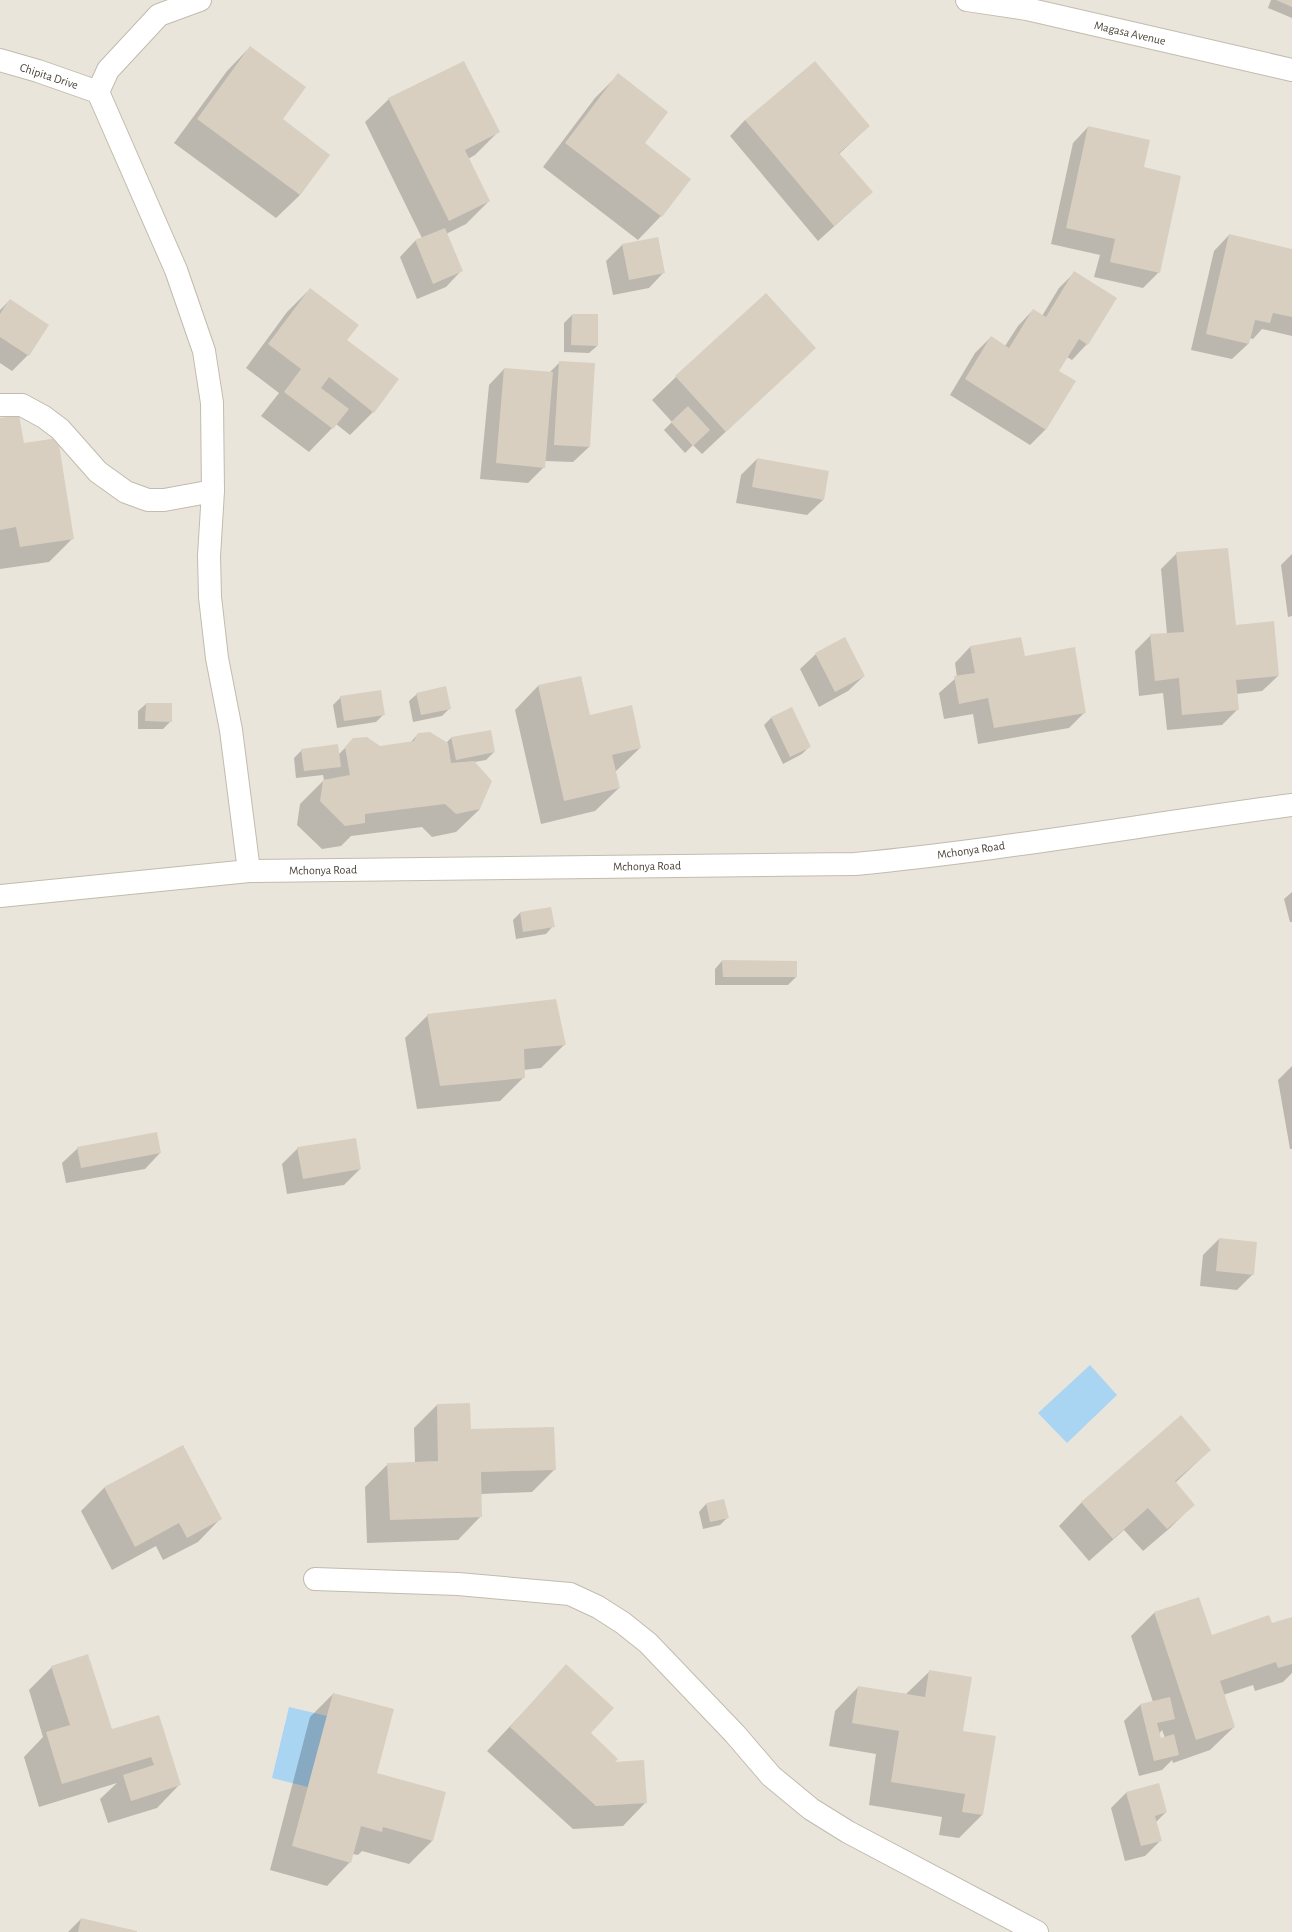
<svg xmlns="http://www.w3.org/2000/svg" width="1292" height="1932" font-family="'Alegreya Sans',sans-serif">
<rect width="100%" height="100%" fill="#f6f3ec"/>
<!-- residential -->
<path fill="#eae5da" d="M0,0h1292v1932h-1292z"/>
<!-- water -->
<path fill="#a9d4f2" d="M1090,1365l27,30 -50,48 -29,-30z
M289,1707l38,9 -19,71 -36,-9z"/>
<!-- shadow -->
<path fill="#0003" fill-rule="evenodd" d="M1271,0h21v18l-24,-10z
M250,47l31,73 48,35 -29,40 -24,23 -102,-75 53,-72z
M618,75l25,68 46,36 -28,37 -23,24 -95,-73 52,-69z
M389,99l109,33 -23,23 -7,4 21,42 -23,23 -20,10 15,37 -15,16 -29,12 -17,-42 15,-16 7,-3 -57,-116z
M745,120l124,6 -30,28 33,38 -54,49 -88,-105z
M1088,127l55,41 16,104 -16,16 -49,-11 6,-22 -49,-11 22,-101z
M1229,235l63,15v86l-30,-7 -9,10 -4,-1 -1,6 -16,15 -41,-9 23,-99z
M658,238l6,34 -15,16 -36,7 -7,-34 16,-16z
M1074,273l13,71 -15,16 -5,-3 -9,14 -12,58 -16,16 -80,-50 25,-42 16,-16 14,9 13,-20 15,-16 9,6 17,-28z
M310,289l36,51 27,72 -23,23 -14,-11 -27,28 -48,-36 18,-23 -33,-25 41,-56z
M10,300l38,25 -20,30 -16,16 -12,-8v-53z
M572,315h25v31l-8,7 -25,-1v-29z
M815,348l-113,106 -9,-9 -8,8 -21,-23 8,-8 -20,-22 24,-23z
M560,362l29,85 -16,15 -28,-1 -1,6 -16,16 -48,-4 9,-94 15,-16 45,4z
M0,419l73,119 -24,24 -49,7z
M757,459l66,41 -16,15 -71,-12 5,-28z
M1177,553l58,73 43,50 -16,15 -25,3 1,15 -16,16 -55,5 -4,-37 -24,3 -4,-45 16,-16 16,-1 -6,-65z
M1292,554v62l-4,1 -7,-52z
M970,647l54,10 61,55 -16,16 -91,16 -5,-30 -29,5 -5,-26 18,-16 -2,-14z
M816,654l48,22 -16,15 -29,16 -19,-38z
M581,677l8,39 51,32 -25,24 4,16 -24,23 -54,13 -26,-114 23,-24z
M417,694l33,14 -8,8 -29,6 -4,-21z
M341,697l43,17 -8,8 -39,6 -4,-23z
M146,704l25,17 -8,8h-25v-18z
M791,708l19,38 -8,8 -19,10 -19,-39 7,-7z
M418,734l28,9 6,-6 42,15 -8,8 -12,2 6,47 -24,23 -24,5 -10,-10 -71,9 -10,10 -19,3 -25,-24 3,-21 24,-24 -1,-5 -27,3 -2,-20 8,-8 36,5 16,-16 26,8 30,-4z
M1292,892v30h-2l-6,-23z
M521,912l32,14 -7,8 -30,5 -3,-19z
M722,961l74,16 -8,8h-73v-16z
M428,1015l136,30 -23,23 -18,2 1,7 -24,24 -83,8 -12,-71z
M1292,1066v83h-2l-12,-69z
M78,1148l82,5 -15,16 -79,14 -4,-20z
M298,1148l62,21 -16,16 -57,9 -5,-30z
M1219,1239l34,35 -16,16 -37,-4 3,-31z
M437,1405l33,25 85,39 -23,23 -51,2v22l-23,24 -91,3 -2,-56 23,-23 27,-1 -1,-35z
M183,1446l38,72 -23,24 -35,18 -7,-14 -44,24 -31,-59 23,-23z
M1210,1450l-35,33 18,22 -23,23 -27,23 -19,-21 -35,31 -30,-35 23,-24z
M706,1504l22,13 -8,8 -17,4 -4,-17z
M1154,1613l57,23 60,-11 21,-7v55l-9,9 -28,9 -2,-6 -30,10 11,32 -24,23 -37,13 -1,-3 -10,10 -23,6 -15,-55 16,-16 13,-3 -22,-66zM1162,1730l3,8 -5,1 -1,-5z
M566,1666l24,67 22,30 34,39 -23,24 -50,3 -86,-78z
M52,1667l60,64 46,-15 22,68 -23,24 -49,15 -8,-24 17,-16 -78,24 -15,-50 19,-20 -14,-47z
M930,1671l32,60 20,84 -23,23 -20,-3 3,-18 -73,-12 7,-51 -47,-8 6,-35 23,-24 48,7z
M333,1694l43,80 56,67 -23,23 -47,-13 -4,4 -5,-1 -3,8 -23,24 -57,-16 40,-153z
M1127,1792l39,20 -10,10 5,18 -16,16 -20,5 -14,-53z
M81,1919l54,13h-67z"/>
<!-- building -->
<path fill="#d8cfc1" d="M1276,0h16v7z
M250,46l56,41 -23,32 47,36 -30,40 -103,-76z
M464,61l36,71 -35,18 25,51 -41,20 -61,-123z
M815,61l55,65 -31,27 34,39 -39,34 -89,-106z
M618,73l50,39 -23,31 46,36 -29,38 -97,-74z
M1088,126l62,14 -6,27 37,9 -21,97 -50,-11 5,-23 -49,-11z
M445,228l18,43 -30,13 -18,-44z
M1229,234l63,15v68l-19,-4 -3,10 -15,-3 -6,24 -43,-10z
M658,237l7,36 -36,7 -7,-36z
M1074,271l43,27 -29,47 -9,-6 -20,32 17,10 -30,49 -81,-51 26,-43 18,12 24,-39 13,8z
M310,288l49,37 -12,15 52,39 -25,34 -45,-36 -8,11 28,21 -16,20 -49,-37 17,-23 -33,-25z
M766,293l50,55 -90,84 -51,-56z
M10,299l39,26 -20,31 -29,-19v-23z
M572,314h26v32l-27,-1z
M559,361l36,2 -5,84 -36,-2z
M504,368l49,4 -8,96 -49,-5z
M688,406l22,24 -17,16 -22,-24z
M19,415l5,28 34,-5 16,101 -54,8 -4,-20 -16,3v-112z
M757,458l72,13 -5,29 -72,-13z
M1228,548l8,77 38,-4 5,55 -43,4 3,30 -57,5 -3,-37 -24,3 -5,-47 34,-2 -8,-80z
M845,637l20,39 -30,16 -20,-39z
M1021,637l4,19 50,-9 11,66 -92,15 -6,-30 -29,6 -5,-28 21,-3 -5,-27z
M581,676l9,39 42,-10 9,43 -29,7 8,33 -56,13 -26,-116z
M446,686l5,23 -30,6 -5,-22z
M381,690l4,25 -41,6 -4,-25z
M146,703h26v19l-27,-1z
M792,707l19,40 -21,10 -19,-40z
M491,730l4,22 -39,8 -5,-23z
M430,732l18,11 3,20 23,-2 18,20 -12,28 -24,5 -11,-10 -80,10v9l-20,3 -25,-25 3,-21 27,-5 -5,-28 8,-9 14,-1 13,9 34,-5 4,-8z
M338,744l3,23 -37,4 -3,-22z
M551,907l4,20 -32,5 -3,-20z
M722,960l75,1v16h-74z
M556,999l10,46 -42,4 1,29 -85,8 -13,-72z
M157,1132l4,21 -80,15 -4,-21z
M356,1138l5,31 -58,10 -6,-32z
M1219,1238l38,4 -3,33 -38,-4z
M470,1403l1,26 83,-2 2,43 -75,2 1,45 -92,3 -3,-57 51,-2 -1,-57z
M1181,1415l30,35 -36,31 20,24 -28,24 -19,-21 -35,31 -32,-37z
M183,1445l39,74 -35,19 -8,-15 -44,24 -31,-60z
M724,1499l5,19 -19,4 -4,-19z
M1199,1597l13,38 57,-20 3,8 20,-6v47l-14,4 -2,-6 -56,19 15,46 -39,13 -42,-128z
M88,1654l24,75 47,-14 22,70 -50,16 -8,-26 31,-10 -3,-8 -89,27 -16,-52 24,-7 -19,-59z
M566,1664l48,44 -23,25 27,26 -3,3 29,-2 3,43 -51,3 -86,-79z
M929,1670l43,7 -9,54 33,5 -13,79 -21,-3 3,-18 -74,-12 8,-51 -47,-8 6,-37 67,11z
M333,1693l61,16 -17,64 69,19 -13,49 -50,-14 -1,5 -21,-6 -10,37 -59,-17z
M1170,1697l5,22 -18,4 4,15 13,-4 5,21 -25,6 -14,-57z
M1159,1783l8,29 -12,4 7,25 -21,5 -15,-54z
M81,1918l56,13v1h-59z"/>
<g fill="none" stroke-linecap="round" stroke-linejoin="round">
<defs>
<path id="minor" d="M200,0l-41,15 -51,55 -10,22 78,178 28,81 8,52 1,88 -4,65 1,41 7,61 14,72 18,141
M967,0l60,9 265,61
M0,60l38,11 60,21
M0,405h22l22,12 16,12 38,43 28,20 22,8h16l49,-9
M0,896l249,-25 606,-7c147,-14 292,-40 437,-59
M315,1579l143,5 112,10 28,13 25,16 25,20 87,91 36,42 40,33 37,23 189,100"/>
</defs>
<!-- minor casing -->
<use href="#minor" stroke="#c2bbae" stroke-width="24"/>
<!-- minor -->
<use href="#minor" stroke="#fff" stroke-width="22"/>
</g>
<g text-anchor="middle" stroke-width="4" stroke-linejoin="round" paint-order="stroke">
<!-- street labels -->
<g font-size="12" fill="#4b4439" stroke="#fff">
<text transform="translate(1130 33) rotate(13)" y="4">Magasa Avenue</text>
<text transform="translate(49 76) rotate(18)" y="4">Chipita Drive</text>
<text transform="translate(971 850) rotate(-8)" y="4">Mchonya Road</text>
<text transform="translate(647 866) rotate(-1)" y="4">Mchonya Road</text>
<text transform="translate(323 870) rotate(-1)" y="4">Mchonya Road</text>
</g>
</g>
</svg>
